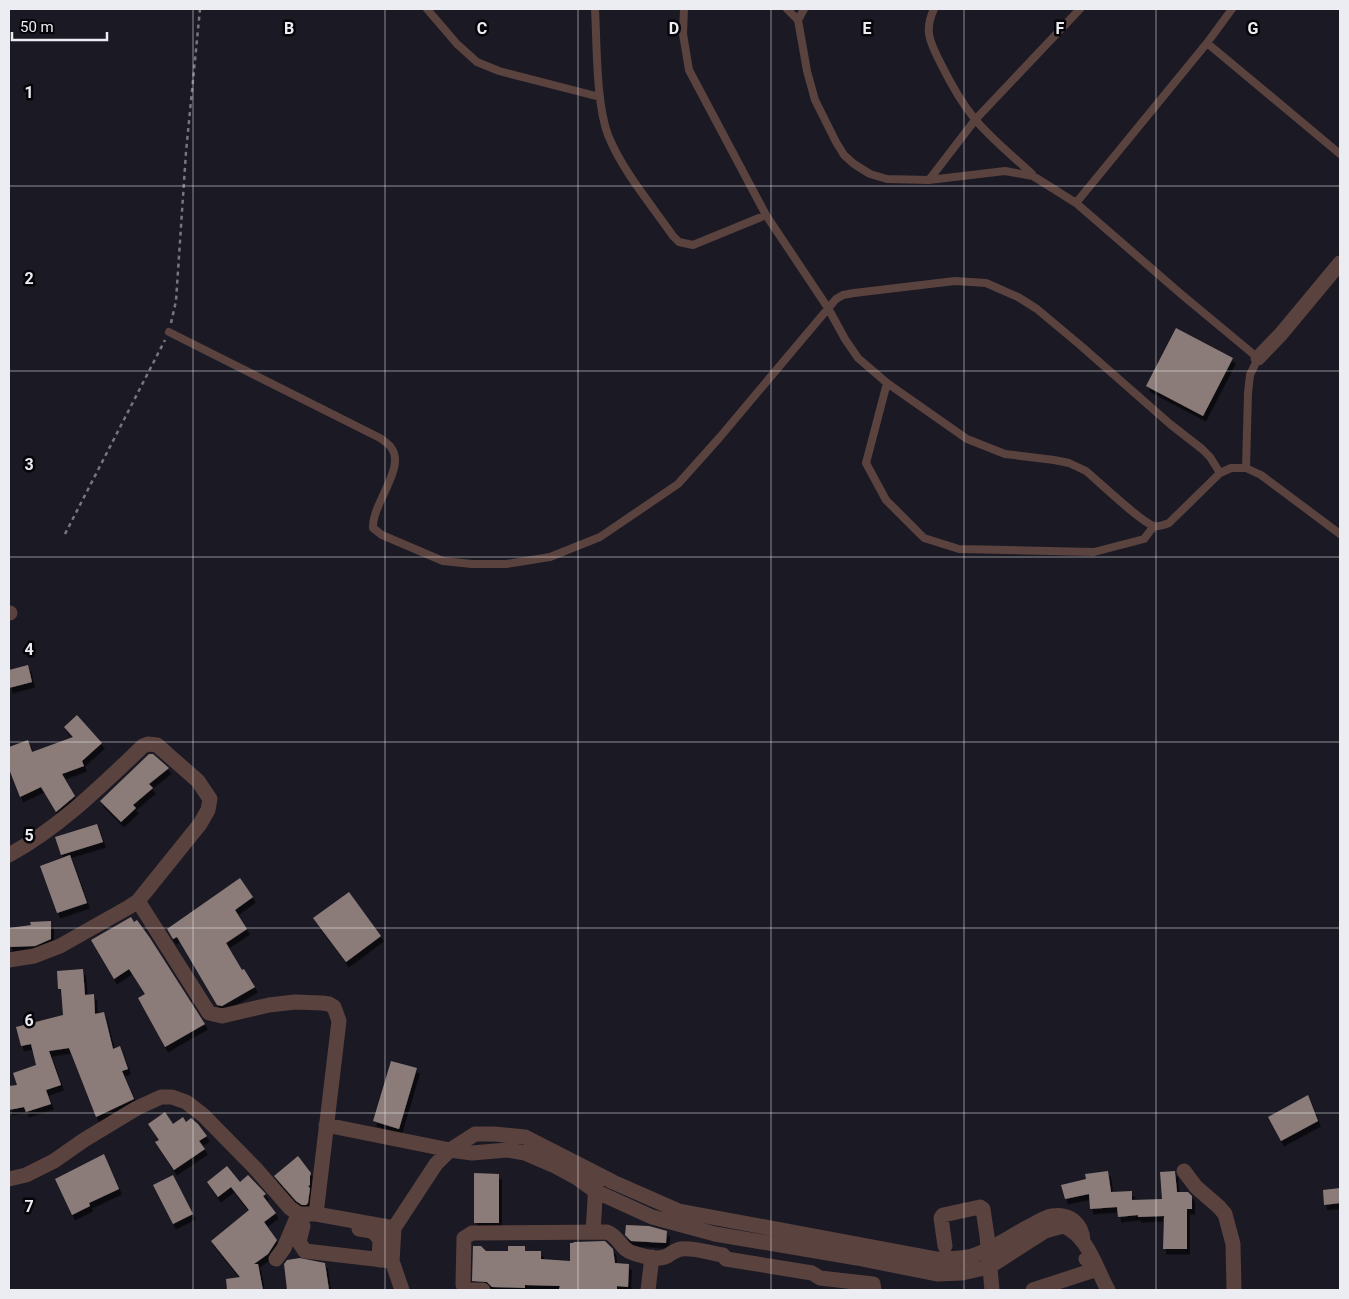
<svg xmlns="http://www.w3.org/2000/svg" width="1349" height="1299" font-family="Roboto,sans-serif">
<defs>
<filter id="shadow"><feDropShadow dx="3" dy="5.5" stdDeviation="0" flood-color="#0009"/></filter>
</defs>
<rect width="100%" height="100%" fill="#1b1923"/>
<!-- building -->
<path fill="#8b7c79" filter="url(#shadow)" d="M1176,328l57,30 -30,58 -57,-30z
M28,665l4,17 -23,6v-18z
M77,715l25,28 -20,18 2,5 -22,8 13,22 -19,16 -15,-25 -21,10 -11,-28v-22l19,-7 4,12 41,-15 -9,-10z
M149,754h4l16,14 -20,16 4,4 -20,17 3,3 -15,14 -21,-21z
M97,824l6,18 -42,13 -6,-18z
M70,855l17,48 -30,10 -17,-47z
M240,878l13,19 -18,13 12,19 -21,14 16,27 2,-1 11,18 -33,19 -5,-1 -40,-68 -4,2 -6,-10z
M349,892l32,44 -35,26 -33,-44z
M131,917l3,5 3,-2 13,18 55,86 -40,23 -27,-49 7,-4 -16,-25 -15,10 -23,-39z
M51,921v18l-16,7 -26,1v-19l22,-3 -1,-3z
M83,969l2,26 9,-1 1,20 9,-2 9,37 7,-3 8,23 -6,2 12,28 -38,18 -27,-69 -20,3 12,34 -15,5 5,14 -25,8 -2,-5 -15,3v-24l8,-1 -4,-12 23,-8 -5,-21 -10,2 -5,-19 47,-12 -2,-26h-3l-1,-18z
M391,1061l26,7 -18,61 -26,-8z
M1308,1095l10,26 -37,20 -13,-24z
M165,1112l8,12 10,-7 3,5 5,-4 7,6 9,12 -8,5 6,8 -31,21 -19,-28 4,-2 -11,-16z
M104,1154l15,35 -30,14 1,3 -18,9 -17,-36z
M298,1156l13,17 -1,3v9l-2,1 2,2 -2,15 -2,2h-4l-6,-4 -22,-25z
M227,1166l13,16 8,-7 18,19 -3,2 13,17 -12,9 13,18 -9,14 -14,10h4l5,26h-36l-1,-11 14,-2 -29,-36 38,-31 -18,-23 -13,10 -11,-15z
M1108,1171l3,21 21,-1v9l30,-1 -2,-27 15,-1 2,21h11l4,4v13h-5v40h-24l1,-33 -26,1v-2l-20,2 -1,-10 -27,2 -1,-15 -24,5 -4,-14 25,-6 -1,-5z
M474,1173l25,1v49h-25z
M173,1175l20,39 -20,10 -20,-39z
M1340,1188v15l-16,2 -1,-15z
M626,1225l23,1 18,5 -1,12 -35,-2 -6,-6z
M605,1241l8,8 2,14 14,1 -1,23 -11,-1v4l-58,-1 1,-3 -35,-1v3l-33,-1 -5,-5 -15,-1 1,-35h8l5,5h22v-5h17v5h16v8l29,2v-18h3l1,-1z
M300,1258l25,5 4,27h-42l-3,-26 3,-4z"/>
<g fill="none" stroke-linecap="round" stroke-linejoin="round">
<!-- path -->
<path stroke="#77767f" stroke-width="2.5" stroke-dasharray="4 4" stroke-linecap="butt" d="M171,323l5,-22 10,-149 14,-143
M65,534l100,-194"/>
<!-- service -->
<path stroke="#5a423e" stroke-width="8" d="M427,9l30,35 20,18 22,9 101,26
M595,9c2,36 1,94 13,126 15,37 43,69 65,101l6,6 14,3 73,-30
M684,9l-1,25 6,36 77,145 62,93 17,31 13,19 29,25 80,56 38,15 49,6 15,3 17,8c12,10 56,52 68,55 5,1 10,-1 15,-3l51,-50 11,-5h15l15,7 79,59
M787,9l11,11 9,51 8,29 21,42 8,13 10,9 16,10 17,5 42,1 76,-9 28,5 43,27 105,91 77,64 -8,17 -2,18 -2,75
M934,9c-11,23 -3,35 8,57 9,18 19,36 32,52 15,19 40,39 58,56
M798,20l6,-11
M1207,43l133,111
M929,180l46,-60 105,-111
M1076,203l131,-160 25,-34
M169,332l211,106c3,2 7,5 10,8 18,21 -18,56 -17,82l9,7 61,26 29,3h34l44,-7 50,-20 78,-53 42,-47 116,-138 7,-4 11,-2 101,-12 31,2 32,14 19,12 43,36 90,79 32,25 8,8 10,16
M887,383l-21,80 20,37 38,38 35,11 135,3 50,-13 10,-13"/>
<!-- minor -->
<path stroke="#5a423e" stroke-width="15" d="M1258,358l23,-24 59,-71
M9,613h1
M9,855c51,-28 92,-69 134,-109l5,-2 9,1 41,36 12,18 -2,11 -8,14 -62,77 -9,6 -69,39 -26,10 -25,4
M138,901l71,112 13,3 47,-11 26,-3 27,1 7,1 5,3 5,14 -23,193
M326,1125l124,25 22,3 35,-3 18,3 28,12 24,13 18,13 57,26 63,17 142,24 80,16 25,-1 27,-6 56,-36 18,-5c25,9 33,43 45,64
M1184,1171l12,16 23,20 6,7 8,30 1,46
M9,1179l17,-4 28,-14 30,-21 53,-32 24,-11h11l14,5 17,13 52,53 35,40 9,6h17l78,14 42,-64 14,-14 25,-16h19l31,3 88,45 66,29 258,48c11,0 23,0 35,-3 22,-7 41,-22 62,-32 5,-3 12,-7 18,-8 17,-3 30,7 31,25
M294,1224l9,2 -4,16 6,9 87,10
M394,1228l-2,33 10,29
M359,1229l13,2 8,8 -1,21
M593,1232l3,-49
M945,1246l-4,-28 2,-3 37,-8 3,2 4,27 5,54
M276,1259l8,-11 14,-33
M483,1290h-17l-3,-5 1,-47 8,-5 135,-1c12,4 14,18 26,21 10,3 24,8 34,3 5,-3 8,-6 14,-7 12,-2 29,4 42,6l3,4 86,14 8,5 53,6 1,6
M648,1290l4,-33
M1033,1290l58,-19 -2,-10 -3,-2"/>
</g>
<!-- grid -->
<path fill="none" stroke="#ececf3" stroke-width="1" stroke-opacity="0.55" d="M193,9v1281M385,9v1281M578,9v1281M771,9v1281M964,9v1281M1156,9v1281M9,186h1331M9,371h1331M9,557h1331M9,742h1331M9,928h1331M9,1113h1331"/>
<g font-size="16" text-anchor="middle" font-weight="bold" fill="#ececf3" stroke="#060509" stroke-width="5" stroke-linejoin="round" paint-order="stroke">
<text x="289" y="34">B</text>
<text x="482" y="34">C</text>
<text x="674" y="34">D</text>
<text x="867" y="34">E</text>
<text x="1060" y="34">F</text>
<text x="1253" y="34">G</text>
<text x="29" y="98">1</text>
<text x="29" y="284">2</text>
<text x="29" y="470">3</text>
<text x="29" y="655">4</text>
<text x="29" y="841">5</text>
<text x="29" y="1026">6</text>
<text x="29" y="1212">7</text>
</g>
<!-- border -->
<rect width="1349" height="1299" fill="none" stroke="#ececf3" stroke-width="20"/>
<!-- scale -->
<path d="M12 32v8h95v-8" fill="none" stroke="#ececf3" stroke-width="2.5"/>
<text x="20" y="32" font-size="15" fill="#ececf3" stroke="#060509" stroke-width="4" paint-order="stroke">50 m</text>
</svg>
